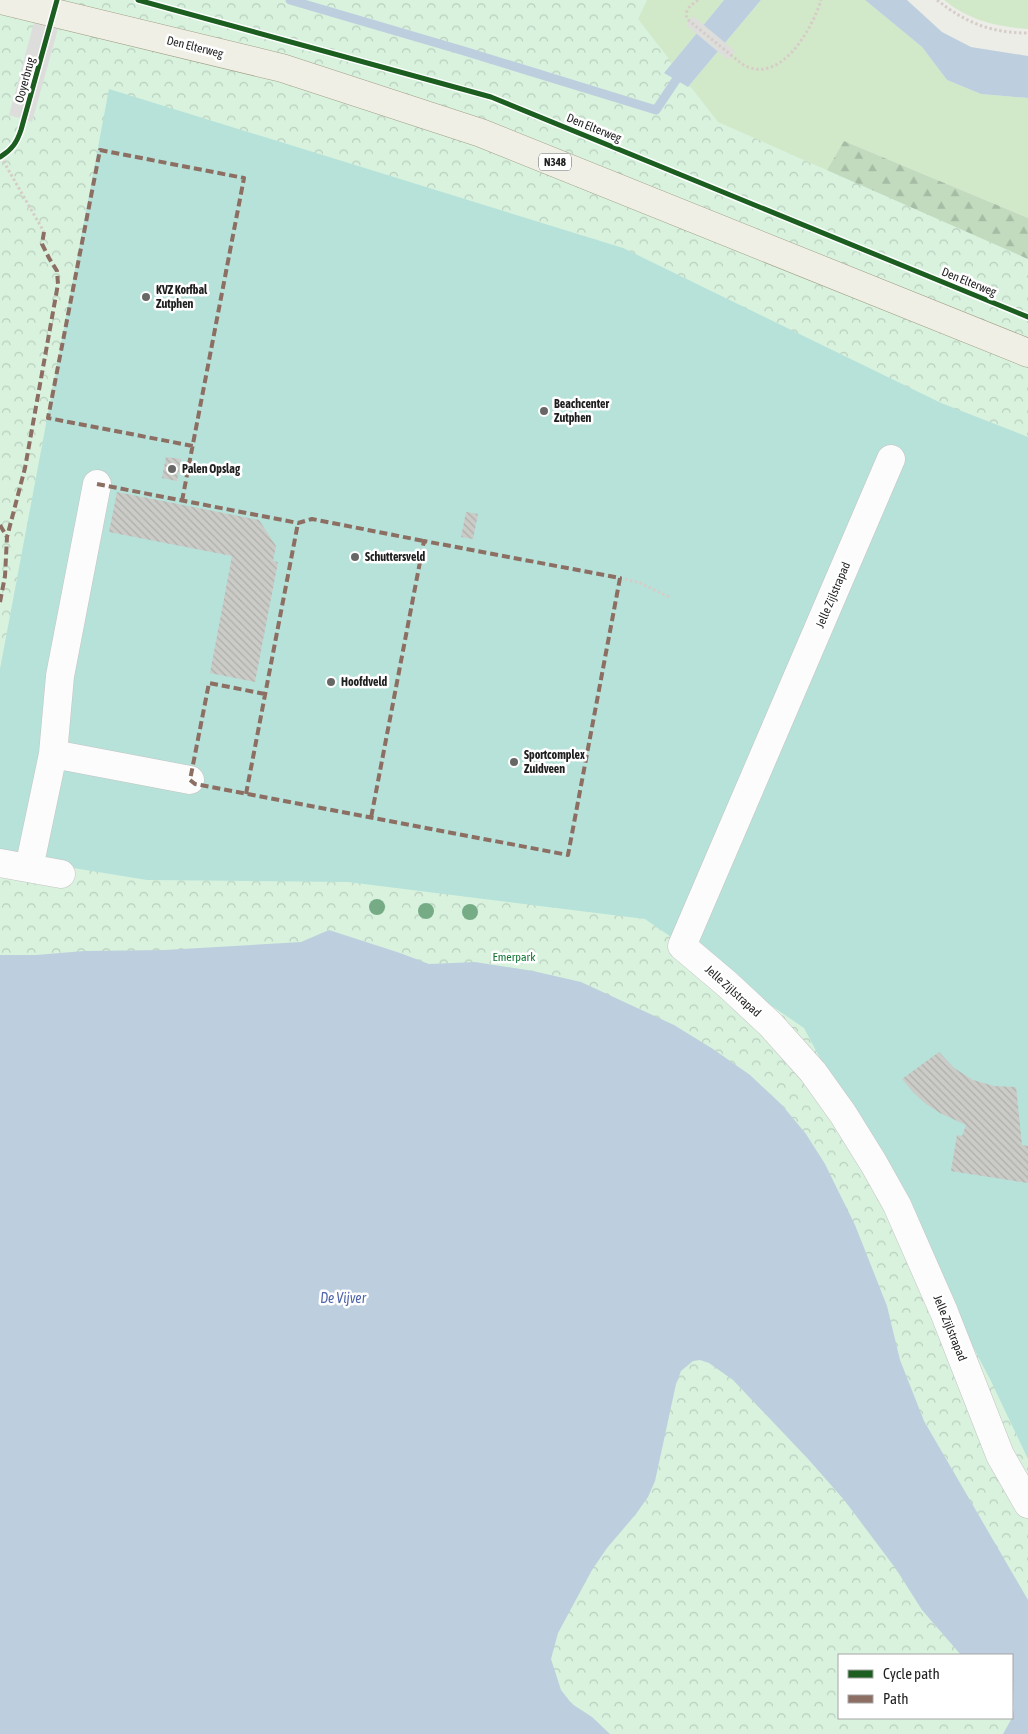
<svg xmlns="http://www.w3.org/2000/svg" width="1028" height="1734" font-family="'Asap Condensed',sans-serif">
<defs>
<pattern id="forest-firs" width="22" height="20" patternUnits="userSpaceOnUse" patternTransform="scale(1.25)"><rect width="22" height="20" fill="#c2dbbf"/><path d="M5 1l3.5 6h-7zM16 11l3.5 6h-7z" fill="#a6bca4"/></pattern>
<pattern id="park-crowns" width="20" height="18" patternUnits="userSpaceOnUse" patternTransform="scale(1.25)"><rect width="20" height="18" fill="#d8f2de"/><path d="M2 6a3 3 0 1 1 6 0M12 15a3 3 0 1 1 6 0" fill="none" stroke="#b9cfbe"/></pattern>
<pattern id="building-back-hatch" width="6" height="6" patternUnits="userSpaceOnUse" patternTransform="scale(1.25)"><rect width="6" height="6" fill="#cbcbc7"/><path d="M-1 5l2 2M0 0l6 6M5-1l2 2" fill="none" stroke="#aeaeaa"/></pattern>
</defs>
<rect width="100%" height="100%" fill="#edede8"/>
<!-- grass -->
<path fill="#d2e9c9" d="M285,0h439l-60,73 24,14 73,-87h104l57,47 25,33 34,14 47,4v120l-184,-77 -20,36z
M944,0h84v29c-31,-2 -60,-9 -84,-29z"/>
<!-- forest -->
<path fill="url(#forest-firs)" d="M844,141l184,77v42l-205,-83z"/>
<!-- park -->
<path fill="url(#park-crowns)" fill-rule="evenodd" d="M0,0h647l-9,19 80,103 310,137v1475h-1028zM839,1655h173v63h-173z"/>
<!-- pitch -->
<path fill="#b6e2da" d="M109,89l514,159 318,155 87,34v1022l-38,-80 -186,-351 -159,-109 -297,-37 -201,-2 -147,-24v-187z"/>
<!-- water -->
<path fill="#bdcfde" d="M724,0h37l-73,87 -24,-14z
M865,0h42l35,32 29,15 57,9v42l-47,-4 -34,-14 -25,-33z
M329,930l71,23 29,11 46,-2 58,9 48,11 93,43 39,24 37,26 32,30 24,29 19,30 30,61 32,81 13,54 24,61 104,179v134h-25l9,-16 2,-9 -2,-54h-51l-39,-45 -26,-41 -51,-68 -36,-41 -76,-80 -24,-17 -9,-3 -7,1 -12,10 -5,13 -21,97 -7,16 -12,17 -29,34 -15,22 -34,63 -7,26 10,31 11,14 20,13 18,17h-610v-779h36l48,-4 81,-1 136,-8z"/>
<!-- pier -->
<path fill="#dddddb" d="M40,0h26l-34,122 -23,-7z
M693,16l42,35 -7,9 -42,-35z"/>
<g fill="none" stroke-linecap="round" stroke-linejoin="round">
<!-- stream -->
<path stroke="#bdcfde" stroke-width="9" d="M290,0l174,51 192,59 20,-30"/>
</g>
<!-- building -->
<path fill="url(#building-back-hatch)" d="M166,457l15,2 -4,22 -15,-3z
M117,492l142,28 17,26 -3,15 5,1 -23,120 -45,-9 22,-117 -123,-24z
M466,512l12,2 -5,25 -12,-2z
M939,1052l15,16 19,12 21,6 22,1 6,58 6,1v37l-77,-12 6,-36 5,1 4,-11 -26,-12 -14,-9 -13,-12 -11,-13z"/>
<g fill="none" stroke-linecap="round" stroke-linejoin="round">
<defs>
<path id="minor" d="M891,459l-209,487 45,38 44,41 42,47 30,42 31,50 23,41 47,107 56,143 28,49
M53,754l137,26
M0,863l61,11
M29,868l24,-114 7,-78 37,-192"/>
<path id="major" d="M1,0l281,68 199,65 547,220"/>
</defs>
<!-- minor casing -->
<use href="#minor" stroke="#c4c4c2" stroke-width="29"/>
<!-- major casing -->
<use href="#major" stroke="#a2a086" stroke-width="29"/>
<!-- path -->
<path stroke="#d6cdc8" stroke-width="3" stroke-dasharray="2.5 2.5" stroke-linecap="butt" d="M698,0c-7,5 -14,10 -11,19l55,45c37,23 70,-34 79,-64
M937,0c29,23 54,33 91,33
M1,157l43,75
M625,579l15,4 31,15"/>
<!-- minor -->
<use href="#minor" stroke="#fcfcfc" stroke-width="28"/>
<!-- major -->
<use href="#major" stroke="#f0efe5" stroke-width="28"/>
<!-- quiet -->
<path stroke="#8d6e63" stroke-width="4" stroke-dasharray="8 4" stroke-linecap="butt" d="M97,484l201,39 14,-4 112,22
M182,501l62,-323 -144,-28 -52,268 145,28
M0,525l7,12
M0,602l5,-26 2,-39 18,-69 33,-184 -1,-13 -8,-13 -7,-14 2,-12
M265,694l-56,-11 -19,97 5,4 373,71 52,-277 -196,-37 -53,277
M246,794l52,-271"/>
<defs>
<path id="cycleway" d="M138,0l353,97 537,220
M0,157c12,-7 17,-15 21,-27l36,-130"/>
</defs>
<!-- cycleway casing -->
<use href="#cycleway" stroke="#fff" stroke-width="8"/>
<!-- cycleway -->
<use href="#cycleway" stroke="#1b5e20" stroke-width="5"/>
</g>
<!-- trees -->
<g fill="#75ac86">
<circle cx="377" cy="907" r="8"/>
<circle cx="426" cy="911" r="8"/>
<circle cx="470" cy="912" r="8"/>
</g>
<!-- markers -->
<g fill="#676765" stroke="#fff" stroke-width="2">
<circle cx="146" cy="297" r="5"/>
<circle cx="544" cy="411" r="5"/>
<circle cx="172" cy="469" r="5"/>
<circle cx="355" cy="557" r="5"/>
<circle cx="331" cy="682" r="5"/>
<circle cx="514" cy="762" r="5"/>
</g>
<g text-anchor="middle" stroke-width="5" stroke-linejoin="round" paint-order="stroke">
<!-- shield labels -->
<rect fill="#fff" stroke="#626262" stroke-width="1" x="539" y="153.5" width="32" height="17" rx="4"/>
<g font-size="11" font-weight="bold" fill="#1f1f1f">
<text x="555" y="166">N348</text>
</g>
<!-- street labels -->
<g font-size="12" fill="#1f1f1f" stroke="#fff">
<text transform="translate(195 47) rotate(14)" y="4">Den Elterweg</text>
<text transform="translate(25 80) rotate(-75)" y="4">Ooyerbrug</text>
<text transform="translate(594 128) rotate(22)" y="4">Den Elterweg</text>
<text transform="translate(969 282) rotate(22)" y="4">Den Elterweg</text>
<text transform="translate(833 595) rotate(-67)" y="4">Jelle Zijlstrapad</text>
<text transform="translate(733 991) rotate(42)" y="4">Jelle Zijlstrapad</text>
<text transform="translate(950 1328) rotate(68)" y="4">Jelle Zijlstrapad</text>
</g>
<!-- poi labels -->
<g font-size="12" font-weight="bold" fill="#1f1f1f" stroke="#fff" text-anchor="start">
<text x="156" y="294">KVZ Korfbal<tspan x="156" dy="14">Zutphen</tspan></text>
<text x="554" y="408">Beachcenter<tspan x="554" dy="14">Zutphen</tspan></text>
<text x="182" y="473">Palen Opslag</text>
<text x="365" y="561">Schuttersveld</text>
<text x="341" y="686">Hoofdveld</text>
<text x="524" y="759">Sportcomplex<tspan x="524" dy="14">Zuidveen</tspan></text>
</g>
<!-- park labels -->
<g font-size="12" fill="#127735" stroke="#fff">
<text x="514" y="961">Emerpark</text>
</g>
<!-- water labels -->
<g font-size="14" font-style="italic" fill="#5166a9" stroke="#fff">
<text x="343" y="1303">De Vijver</text>
</g>
</g>
<!-- legend -->
<rect x="838" y="1654" width="175" height="65" fill="#ffffff" stroke="#a5a5a5"/>
<rect x="848" y="1670" width="25" height="8" fill="#1b5e20" stroke="#a5a5a5"/>
<text x="883" y="1679" font-size="15" fill="#1f1f1f">Cycle path</text>
<rect x="848" y="1695" width="25" height="8" fill="#8d6e63" stroke="#a5a5a5"/>
<text x="883" y="1704" font-size="15" fill="#1f1f1f">Path</text>
</svg>
